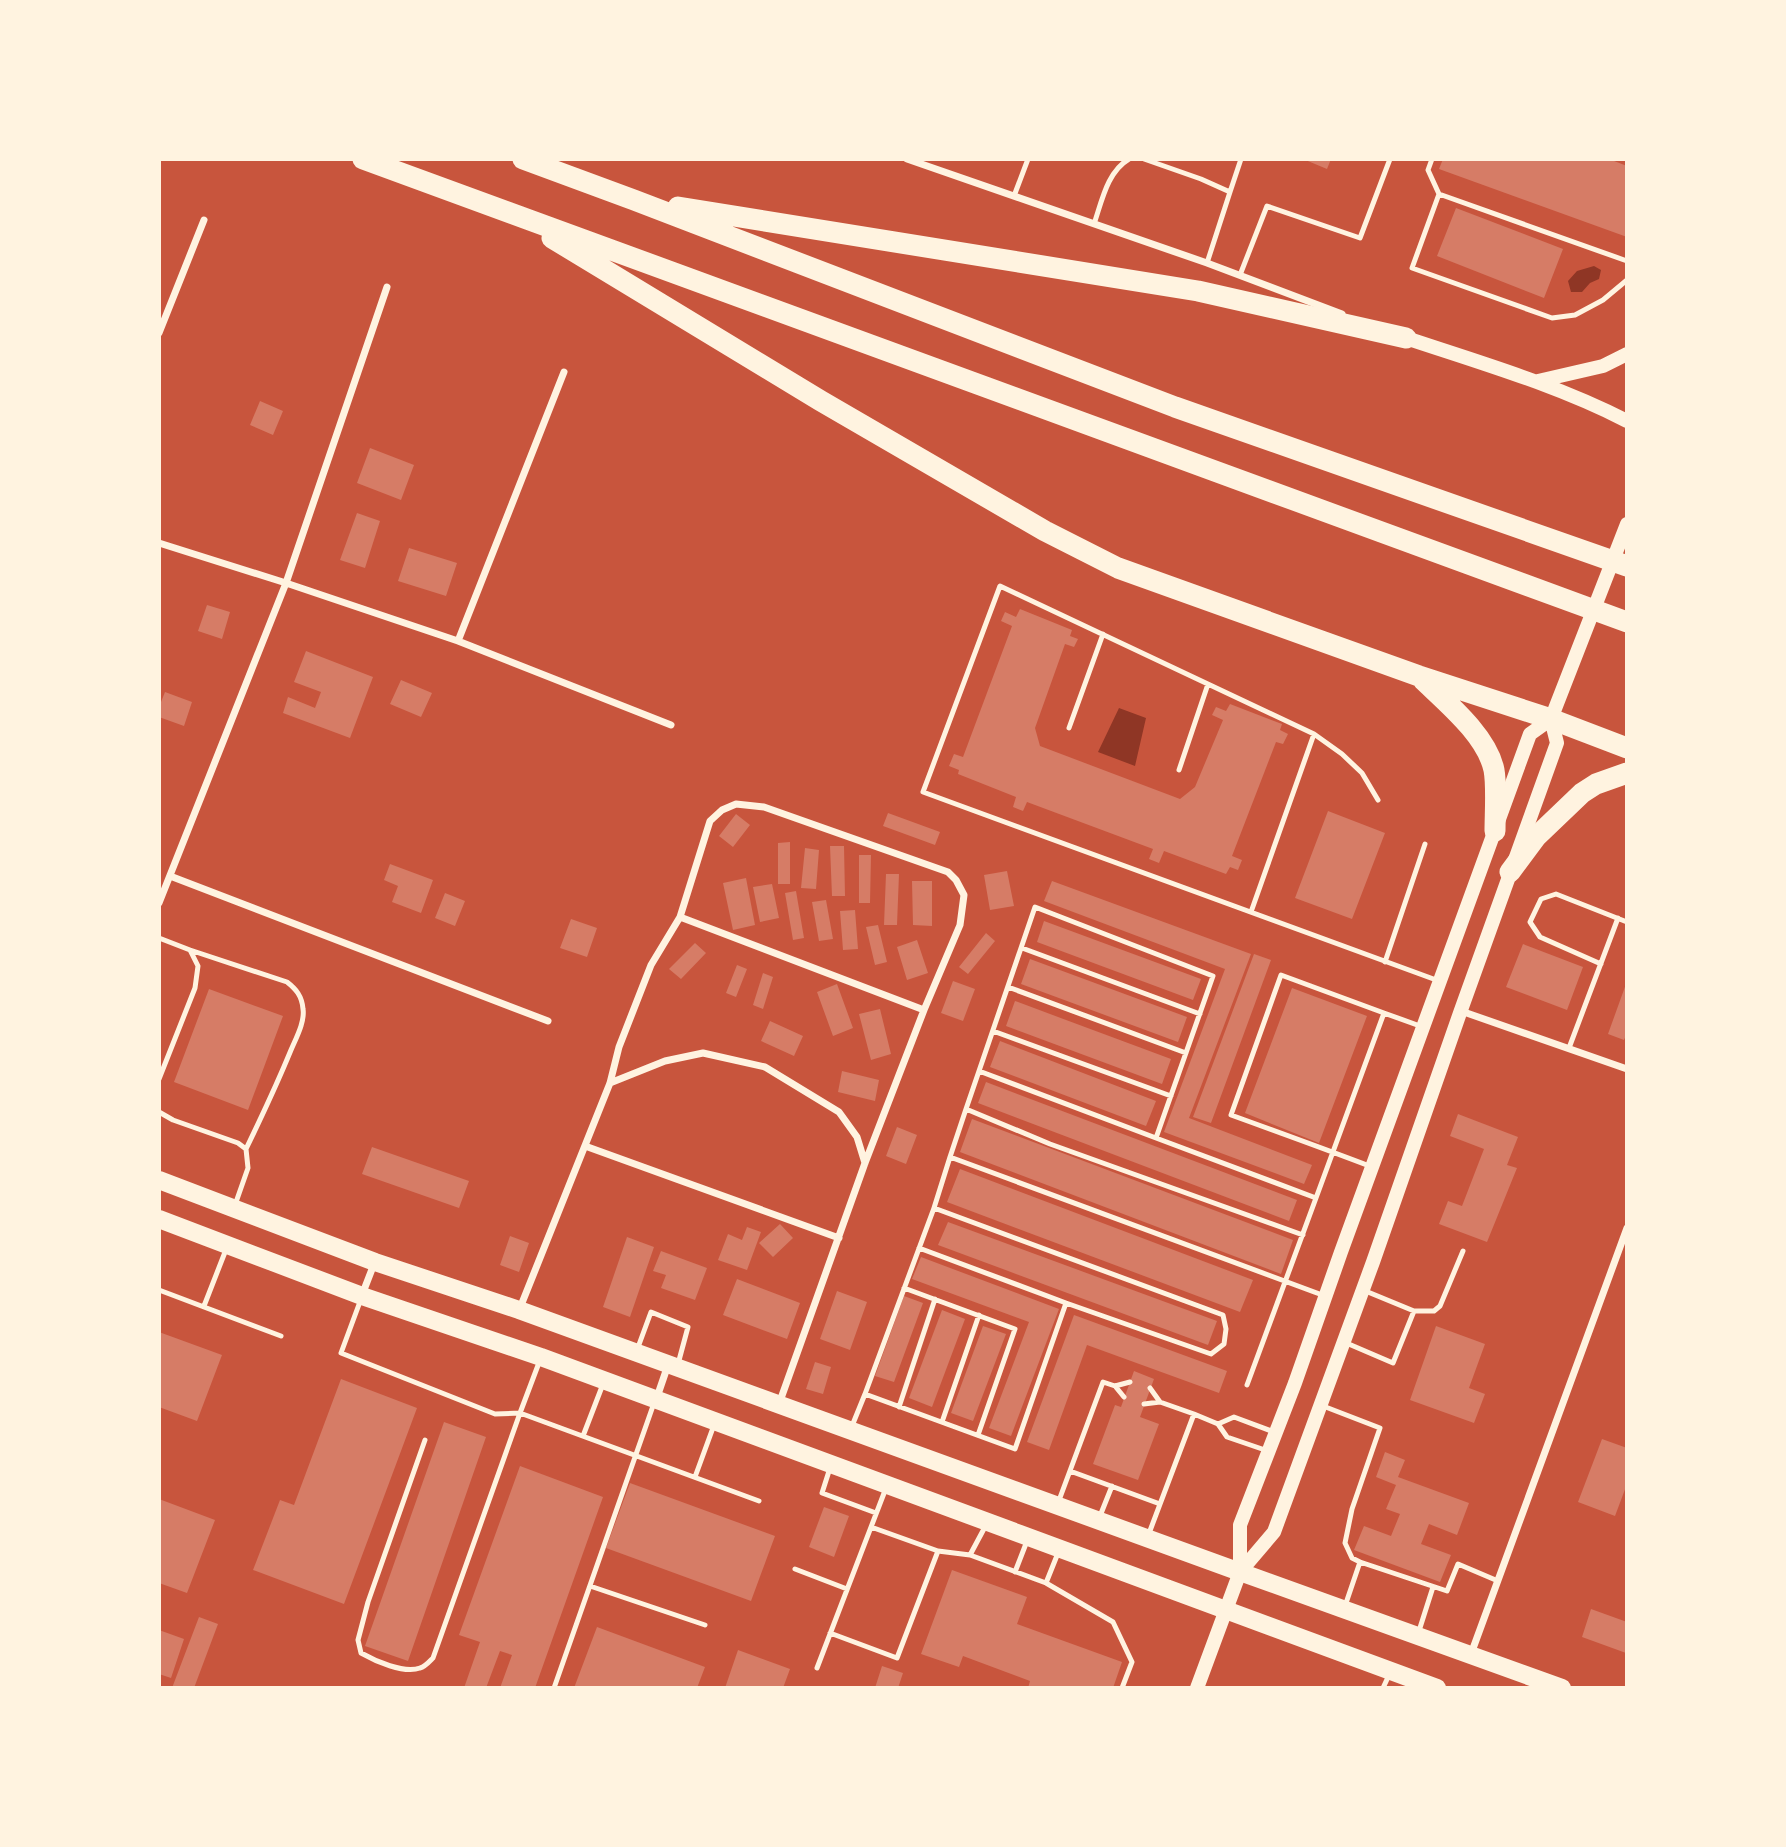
<svg xmlns="http://www.w3.org/2000/svg" width="1786" height="1847" font-family="'Fira Sans Condensed',sans-serif">
<rect width="100%" height="100%" fill="#c8553d"/>
<!-- water -->
<path fill="#8f3625" d="M1594,266l7,4 -2,9 -9,4 -8,9h-11l-3,-11 9,-10z
M1119,708l27,10 -11,48 -37,-14z"/>
<!-- building -->
<path fill="#d67c66" d="M1303,159h28l-4,10z
M1443,159h166l18,7v71l-188,-68z
M1456,208l107,41 -19,49 -107,-42z
M260,401l23,10 -10,24 -23,-10z
M370,448l44,17 -13,35 -44,-17z
M357,513l23,8 -15,47 -25,-8z
M409,548l48,15 -11,33 -48,-15z
M207,605l23,7 -8,27 -24,-8z
M1020,609l52,21 -2,6 8,3 -4,8 -9,-3 -30,84 5,18 140,53 15,-12 28,-67 -11,-5 4,-8 10,4 4,-7 52,20 -2,6 8,4 -5,10 -7,-2 -44,114 10,4 -4,10 -8,-3 -4,7 -62,-23 -5,12 -10,-4 4,-10 -126,-47 -4,9 -10,-4 3,-10 -58,-23 1,-4 -10,-4 5,-12 9,3 49,-131 -11,-5 4,-9 11,5z
M306,651l67,26 -23,61 -67,-25 5,-16 27,11 6,-16 -27,-10z
M401,680l31,13 -11,24 -31,-13z
M165,692l27,10 -8,24 -25,-9v-10z
M1328,811l57,22 -33,86 -57,-21z
M888,813l52,19 -5,13 -52,-19z
M736,814l14,11 -17,22 -14,-11z
M790,842v42h-12v-41z
M830,846h14l1,50h-13z
M805,848l14,2 -3,39 -15,-1z
M859,855h12l-1,48h-11z
M390,864l43,16 -12,33 -29,-11 6,-16 -14,-6z
M1007,871l7,35 -24,4 -6,-35z
M886,874h13l-2,51h-13z
M746,878l9,47 -22,5 -10,-47z
M912,881h20v45l-19,-1z
M1052,881l199,73 -62,164 123,47 -8,19 -140,-52 61,-163 -181,-68z
M772,884l7,34 -19,4 -7,-35z
M796,891l8,47 -11,2 -8,-47z
M445,893l20,8 -10,25 -20,-8z
M826,900l7,39 -14,2 -7,-39z
M855,910l3,39 -15,1 -3,-39z
M571,919l26,9 -10,29 -27,-9z
M1044,921l157,58 -8,21 -156,-58z
M878,925l9,37 -12,3 -9,-38z
M986,933l9,8 -27,33 -9,-7z
M917,940l11,33 -21,7 -10,-33z
M695,943l11,10 -25,26 -12,-10z
M1523,944l60,23 -16,43 -61,-23z
M1254,954l17,6 -60,163 -18,-6z
M1030,959l157,58 -9,25 -157,-58z
M737,965l10,4 -11,28 -10,-4z
M763,973l10,4 -10,32 -10,-4z
M953,981l22,8 -12,32 -22,-8z
M837,984l16,44 -20,8 -16,-44z
M1626,984l1,49 -3,7 -16,-6z
M1292,988l75,28 -48,127 -74,-30z
M209,989l74,27 -35,94 -74,-28z
M1015,1001l156,58 -9,25 -156,-58z
M880,1009l11,45 -20,6 -12,-46z
M770,1021l33,15 -9,20 -33,-15z
M1000,1041l156,60 -10,25 -156,-59z
M842,1071l37,9 -4,21 -37,-9z
M986,1082l311,118 -8,21 -311,-118z
M1458,1114l60,23 -11,28 10,3 -30,74 -48,-18 9,-23 14,5 22,-57 -34,-13z
M972,1119l321,121 -12,34 -321,-122z
M897,1127l20,8 -11,29 -20,-8z
M372,1147l97,34 -10,27 -97,-34z
M960,1169l293,111 -13,32 -293,-110z
M948,1222l269,99 -9,24 -270,-100z
M780,1224l13,14 -20,19 -14,-14z
M747,1227l14,5 -14,38 -29,-10 10,-26 14,6z
M510,1236l19,7 -10,29 -19,-7z
M627,1237l27,10 -24,70 -27,-10z
M661,1251l46,17 -12,32 -34,-12 5,-13 -13,-4z
M921,1257l138,52 -48,127 -22,-8 40,-106 -117,-43z
M737,1279l63,24 -13,36 -64,-24z
M837,1291l30,11 -17,48 -30,-11z
M904,1296l19,7 -29,79 -19,-6z
M942,1310l23,9 -33,88 -23,-9z
M1074,1315l153,56 -8,22 -132,-48 -38,105 -22,-8z
M983,1326l23,8 -33,87 -22,-8z
M1436,1326l49,18 -16,44 16,6 -11,29 -64,-23z
M159,1332l63,23 -25,66 -38,-14z
M815,1362l16,5 -8,27 -17,-5z
M1134,1371l20,8 -14,38 19,7 -21,56 -45,-16 22,-59 6,2z
M341,1379l76,29 -73,196 -91,-34 27,-70 14,5z
M444,1422l42,15 -78,224 -43,-15z
M1602,1439l25,9v36l-12,32 -37,-14z
M1385,1452l20,8 -7,17 71,26 -12,32 -28,-11 -8,20 30,11 -11,27 -86,-32 10,-24 27,10 9,-22 -14,-5 10,-24 -20,-8z
M520,1466l83,31 -68,191h-35l12,-33 -12,-4 -14,37h-22l16,-46 -21,-7z
M630,1483l145,53 -24,65 -145,-53z
M159,1499l56,21 -28,73 -28,-10z
M824,1507l25,9 -15,41 -25,-10z
M952,1570l75,27 -10,27 105,38 -9,26h-85l2,-7 -67,-25 -4,11 -38,-13z
M1591,1609l36,13 -1,31 -44,-16z
M199,1617l19,7 -24,64h-22z
M597,1627l108,40 -8,21h-123z
M159,1630l25,9 -13,39 -12,-4z
M738,1650l52,19 -7,19h-58z
M882,1666l21,7 -5,15h-23z"/>
<g fill="none" stroke-linecap="round" stroke-linejoin="round">
<!-- service -->
<path stroke="#fff3e0" stroke-width="5" d="M1144,159l57,20 29,13 -23,71
M1432,159l-4,11 11,24 188,67
M1230,192l11,-33
M1439,194l-27,74 140,50 23,-3 28,-15 24,-20
M1014,196l14,-37
M1094,224c8,-23 13,-52 35,-65
M1240,275l27,-69 93,32 30,-79
M1069,728l34,-94
M1179,770l29,-86
M1378,800l-16,-27 -20,-19 -28,-20 -314,-148 -77,206 516,189
M1251,912l63,-178
M159,938l31,12 8,16 -3,22 -36,91
M1022,948l178,66
M190,950l97,32c9,7 15,14 16,27 2,13 -7,29 -12,41 -14,34 -29,66 -45,99
M1385,962l40,-118
M1601,964l-61,-27 -10,-15 11,-23 15,-5 71,28
M1008,987l178,66
M1384,1013l36,13
M993,1031l178,65
M1569,1048l49,-130
M979,1071l56,-164 178,69 -57,162 -177,-67 -13,38 84,35 253,91
M159,1112l14,8 65,23 8,6 2,19 -13,37
M1156,1138l160,60 -69,187
M950,1157l16,-48
M1316,1198l68,-185 -103,-38 -50,140c47,17 94,34 141,52
M919,1248l147,55
M904,1288l111,41 -37,106
M159,1290l122,46
M361,1299l-20,54 154,61 25,-1 -87,245c-3,3 -8,9 -13,10 -16,6 -45,-7 -59,-15l-3,-13 10,-38 57,-162
M204,1306l23,-59
M1414,1311h20l6,-5 23,-55
M1344,1342l49,21 21,-52 -51,-21
M637,1350l14,-38 37,15 -10,37
M540,1360l-20,53 239,88
M1115,1386l9,11
M1150,1388l10,14
M865,1394l69,-186
M1144,1404l16,-2 34,12 24,10 9,13 41,14
M1323,1406l57,22 -28,81 -7,34 7,15 8,4 -15,44
M899,1407l36,-108
M942,1422l37,-107
M1218,1424l16,-7 40,15
M852,1426l13,-32 150,55 51,-146 145,51 13,-10 2,-15 -3,-14 -289,-107 16,-51 375,139
M583,1436l20,-52
M830,1468l-8,25 54,20
M1070,1471l90,33
M695,1477l19,-52
M1058,1503l45,-121 12,4 15,-4
M1100,1516l12,-30
M1148,1536l46,-122
M938,1551l32,4 16,-30
M1058,1553l-12,30 67,39 19,40 -10,26
M970,1555l76,28
M1360,1562l87,29 11,-27 40,17
M795,1569l52,20
M1015,1572l12,-31
M590,1586l115,39
M830,1633l67,25 41,-107 -67,-24
M1418,1634l15,-47
M817,1668l69,-180
M554,1688l100,-285
M1383,1688l6,-13"/>
<!-- minor -->
<path stroke="#fff3e0" stroke-width="7" d="M907,159l300,104 135,51
M159,333l45,-113
M159,543l127,40 172,58 213,84
M458,641l106,-269
M170,876l378,145
M159,903l127,-320 101,-296
M680,917l244,93
M1461,1011l166,58
M610,1083l55,-22 38,-8 62,14 74,45 18,25 8,26
M585,1146l254,92
M362,1295l12,-31
M520,1308l90,-225 9,-36 32,-82 29,-48 30,-96 12,-11 14,-6 28,3 184,65 8,8 8,15 -4,30 -36,85 -59,153 -86,241
M656,1400l12,-35
M1471,1654l156,-426"/>
<!-- secondary -->
<path stroke="#fff3e0" stroke-width="14" d="M1406,338c75,25 151,47 221,83
M1538,381l65,-15 24,-12
M1240,1572v-47l55,-142 46,-131 189,-518 21,-15 76,-195
M1197,1688l43,-116 34,-40 99,-270 88,-252 96,-267 -6,-24"/>
<!-- primary -->
<path stroke="#fff3e0" stroke-width="18" d="M159,1180l216,82 144,48 721,262 322,116
M159,1219l203,77 179,61 896,331"/>
<!-- motorway -->
<path stroke="#fff3e0" stroke-width="21" d="M363,159l1264,463
M523,159l111,41 541,207 452,159
M678,207l520,84 208,47
M552,238l269,163 224,130 73,37 301,108 132,43 76,29
M1423,680c24,23 64,56 71,90 3,16 1,44 1,61
M1510,872l26,-35 46,-44 14,-9 31,-11"/>
</g>
<!-- border -->
<rect width="1786" height="1847" fill="none" stroke="#fff3e0" stroke-width="322"/>
</svg>
